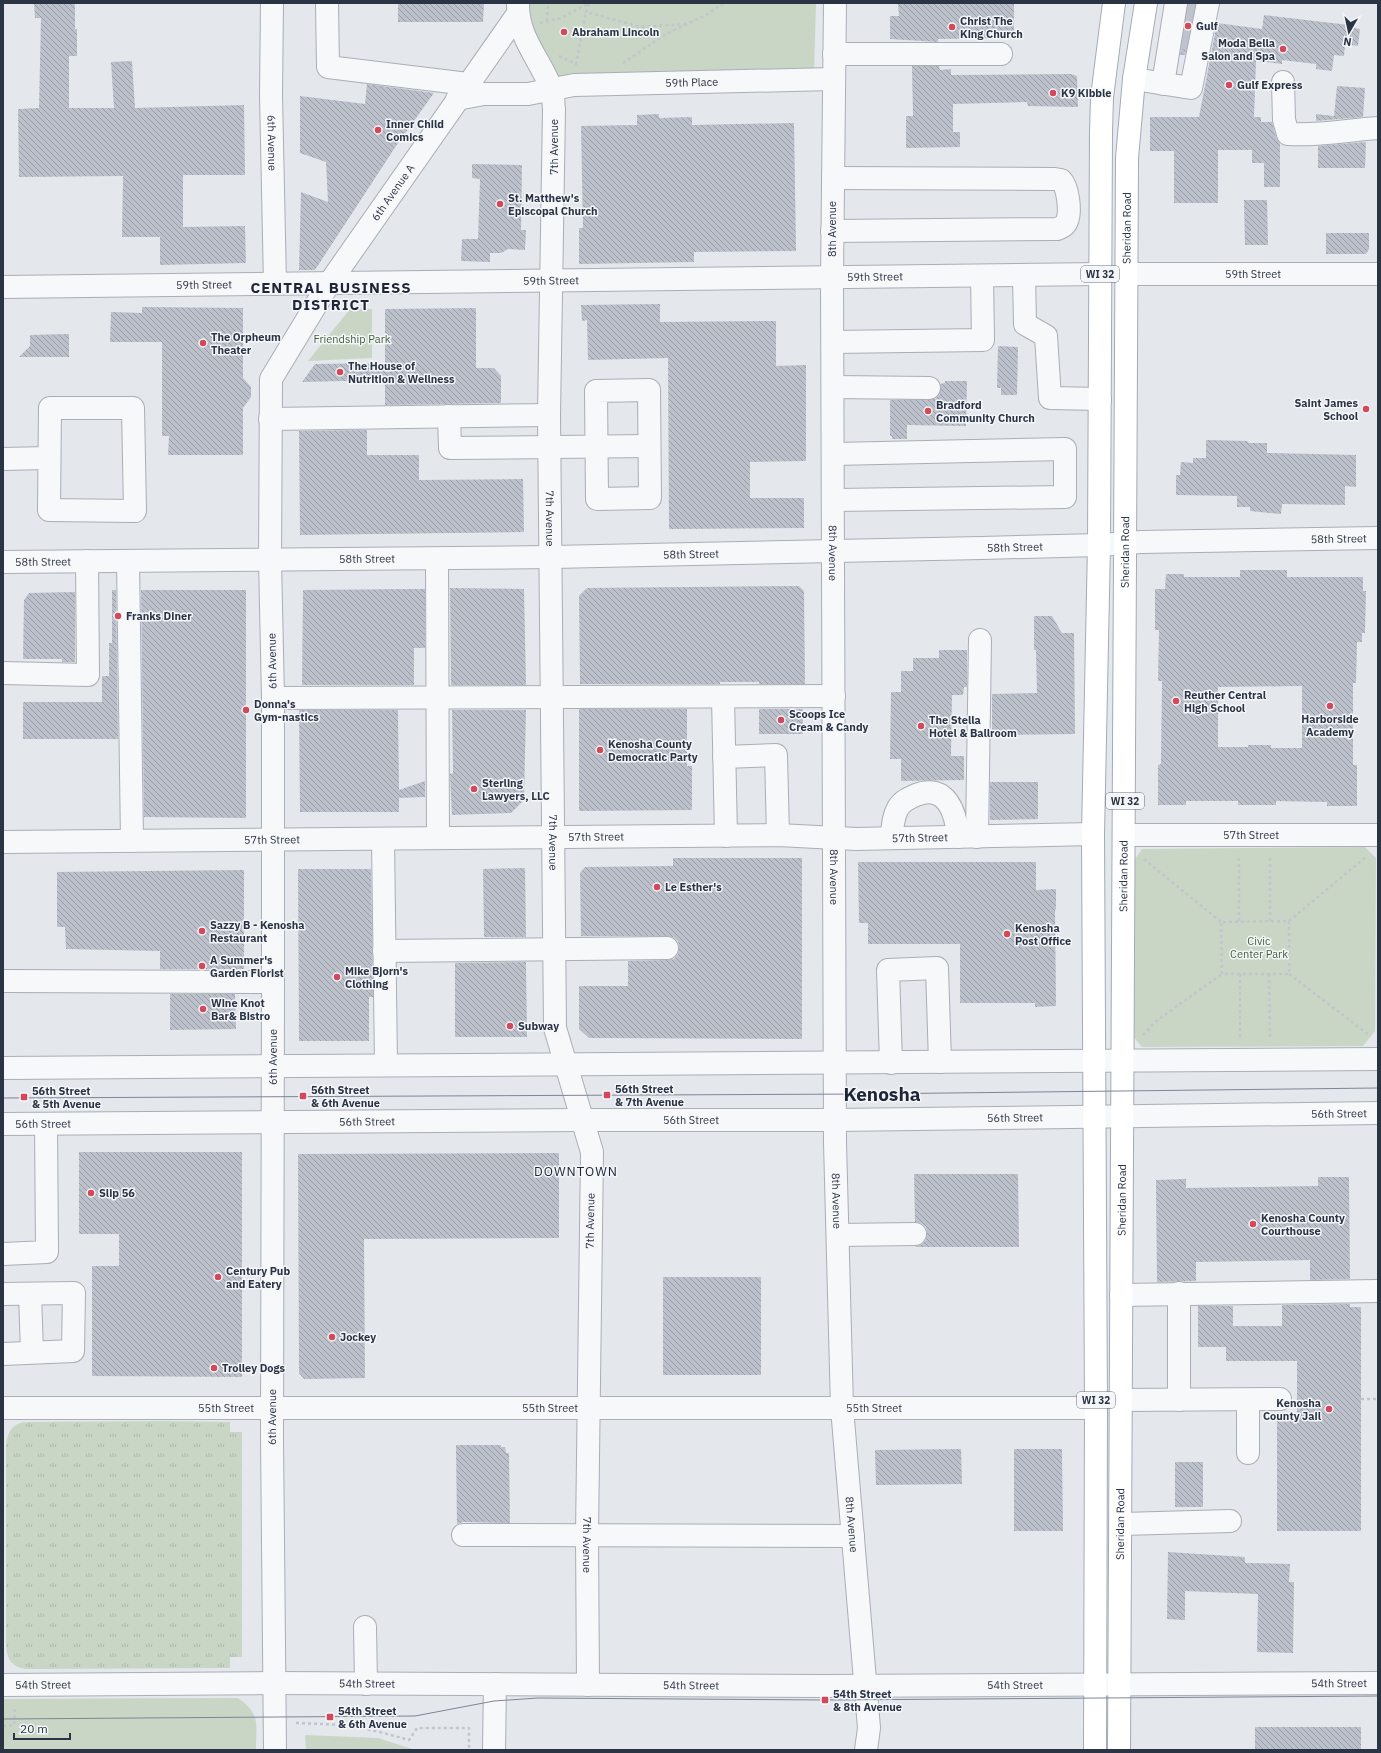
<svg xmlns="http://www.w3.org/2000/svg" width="1381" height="1753" font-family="'IBM Plex Sans',sans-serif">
<defs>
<pattern id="grass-tufts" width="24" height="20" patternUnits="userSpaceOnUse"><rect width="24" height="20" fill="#c9d6c5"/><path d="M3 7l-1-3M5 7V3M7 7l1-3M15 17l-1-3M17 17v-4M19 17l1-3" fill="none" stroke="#adb8ab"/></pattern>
<pattern id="building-back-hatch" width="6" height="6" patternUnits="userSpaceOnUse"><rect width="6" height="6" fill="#bbc0ca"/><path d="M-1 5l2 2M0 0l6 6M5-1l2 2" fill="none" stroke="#989da6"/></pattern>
</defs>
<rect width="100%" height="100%" fill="#e4e7ec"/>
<!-- grass -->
<path fill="url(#grass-tufts)" d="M164,1421l66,1v10h12v225h-12v11l-202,1c-17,-1 -22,-11 -22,-27v-197c1,-11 5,-20 17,-23z"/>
<!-- park -->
<path fill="#c9d6c5" d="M523,3h293l-2,70 -259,7 -32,-72z
M350,309h22v49l-64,3z
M1365,847l11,11 -1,173 -12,15 -221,1 -10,-12v-172l10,-14z
M238,1698c23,16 18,26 18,52h-253v-51z
M305,1735l73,3 37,12h-109z"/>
<!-- building -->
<path fill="url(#building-back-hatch)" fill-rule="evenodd" d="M34,3h41v26h2v27h-8v52h45l-3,-46 21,-1 3,47 109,-3 1,70h-62v52l62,-1 1,37 -86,2v-28h-38l1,-61 -104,1 -1,-68 21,-1 2,-90h-6z
M398,3h86l-1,19h-85z
M898,3h116v35l-76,1v3l-48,-3v-23h9z
M1188,3h7l-10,52h-5z
M1264,15l85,10v2l11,2 -2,17 -13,-2 -1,12 -10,-1 -2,16 -16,-2v-5l-34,-4v4l-26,-3 -2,56h7v5h11l4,15 4,7v43h-16v-24h-12v-13h-34v53h-44v-52h-24v-34h49l18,-94 45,6z
M912,66h27l1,4 11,-1v6l120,-1 6,2 1,31 -50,-1 -1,-4 -74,2v28h7v15l-54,1v-32h7z
M367,84l67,9 -38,53 -81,124h-16l2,-78 27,10 -2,-40 -26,-9v-57l65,8z
M1337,86l28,2 -2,29 -47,4v-7l18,2z
M659,114v4l33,-1v8l102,-2 2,128 -102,1v10l-115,2v-36h4l-2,-102 56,-1v-10z
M1366,142l-1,26h-47v-22z
M472,164l50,1 -1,65h5l-1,20 -17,-1 -7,4h-11v9l-29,-1 1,-22h16l2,-60 -8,-1z
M1244,200h23l1,45h-23z
M1326,233h43v16l-3,5h-40z
M660,304v18l116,-1v45l30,-1v96l-56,1v36h54v30l-135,1 -1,-171 -80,2 -1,-40 -5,1 -1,-16z
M142,307l101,1v70l8,9v10l-8,11v47h-75l1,-19h-7v-94h-52l1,-30 31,1z
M476,308v60h18l7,8v27l-116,2v-25l-83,2 13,-18 70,-1v-54z
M69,334v23h-50l11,-11v-11z
M998,346l20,1 -1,48h-16v-7h-4z
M945,381h22l-1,45 -59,-1v14h-15v-3h-2v-36l45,-1 5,-5v-10l5,-1z
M367,430v25h52v25l104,-1 1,53 -224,3 -1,-104z
M1206,440l41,1 2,2h18v10l89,2v32l-11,-1v19l-63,-1 -1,10 -31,-3v-4h-13v-11l-61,-1v-20h4l1,-13 12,1v-5h13z
M1240,570h47v7h76v14h3l-1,42h-3v9h-5l-1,41h-3v82h4v41h-30v-4l-51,-1v4h-38v-4h-52v4h-28v-40l3,-1 1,-83h-4l1,-51h-4v-41h10l1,-15h18v3h56zM1302,686v62h-31v-3h-23v2h-30v-60z
M799,586l5,5 1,93h-46v-2h-39v2h-140l-1,-88 8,-8z
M450,588l74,1 2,96h-75z
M414,589h11v59h-11v37h-112l1,-95z
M112,590h4l2,149h-95v-37h79v-26h7v-33h3z
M141,590h105v228l-102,-1z
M75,592v70h-13v-3h-39l1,-59 5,-7z
M1034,616h18l10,17h12l1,101 -83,1v-41l45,-1 -1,-43h-2z
M939,650h28v37h-3l-1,8h-11l-1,61h13v24l-63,1v-22h-11l1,-67h10v-21h12v-13h26z
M579,709h108v57h5v44l-113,1z
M759,709h44v25h-44z
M299,710h99l1,80 26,-9v16l-26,1v14h-99z
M452,710h74l-2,90 -13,13 -59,2 -2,-41 3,-1z
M990,782h48v37l-48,1z
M673,858h129v181l-213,-1 -10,-9v-43h49v-25l40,-1 6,-1 4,-5 1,-6 -1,-7 -5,-4 -6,-1h-86l-1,-63 5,-6 88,-1z
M858,862h178v28l20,-1v20l-1,1 1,96 -21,1v-4h-75v-59h-92v-21h-9z
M525,868l1,69h-42l-1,-68z
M298,869h73l2,128h-4v44h-70z
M244,870v99h-84v-18l-94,-2 -1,-22h-8v-55z
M526,962l1,75h-72v-74z
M170,994h65l1,35 -66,1z
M79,1152h163v225l-150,-1v-110h27v-32h-40z
M559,1153v85l-195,1 1,139 -61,1 -5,-6 -1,-219z
M914,1174h104l1,73h-104l7,-3 4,-4 1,-6 -1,-7 -5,-4 -6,-1z
M1318,1177h31l1,102 -40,1v-20l-114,2v19l-39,1 -1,-102 30,-1v9l132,-2z
M663,1277h98v98h-98z
M1350,1304v3h11v224h-84v-112h20v-58h-71v-14h-28v-41h35v20h49v-21z
M456,1445h45v2h4l1,6h3l1,70 -47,-1 -6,2z
M961,1449l1,35 -86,1 -1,-35z
M1014,1449h48l1,82h-49z
M1175,1462h28v45h-28z
M1168,1552l77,5v6l45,1 -1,18h5l-1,71 -36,-1 1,-58 -73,-3v29l-18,-1z
M1255,1727h106v23h-106z"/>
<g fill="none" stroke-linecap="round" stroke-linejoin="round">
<!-- minor-tunnel -->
<path stroke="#bfc3cb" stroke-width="22" stroke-dasharray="22 11" stroke-linecap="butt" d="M1181,12l19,2
M1176,37l20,3"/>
<defs>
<g id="minor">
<path id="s1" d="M272,3l-1,92 4,189"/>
<path d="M327,3l1,64 140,17"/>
<path id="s2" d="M518,3c-1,34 22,56 33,85 3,6 2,15 3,21l-5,306 6,613 37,124 -5,383 1,150"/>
<path id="s3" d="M835,3l-3,275 3,864 7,266 27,320 -3,22"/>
<path d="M834,54h167"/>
<path d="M1134,79l57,9 17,-85"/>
<path d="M1283,82l1,38 4,14c32,2 59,-4 90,-6"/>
<path d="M1163,84l13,-81"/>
<path id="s4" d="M457,99l27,-5h44l46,-9 259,-6"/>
<path d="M832,231l225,-2c5,-2 8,-3 10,-8 4,-10 1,-34 -6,-41l-6,-1 -222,-1"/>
<path id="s5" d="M1127,274h251"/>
<path d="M1024,275l1,49 21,12 4,62 50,1"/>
<path id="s6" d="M3,287l1097,-13"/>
<path d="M833,342l150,-2 -1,-64"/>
<path d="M833,387l96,1"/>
<path d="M649,390l1,108 -53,1 -1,-108z"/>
<path d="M50,408h83l2,103 -86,-1z"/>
<path d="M449,416l1,32 199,-2"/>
<path d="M270,419l279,-4"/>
<path d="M834,454l231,-5v48l-231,3"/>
<path d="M3,459l45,-1"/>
<path d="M437,559l1,279"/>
<path d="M128,561l4,280"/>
<path id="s7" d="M3,562l549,-5 430,-9 117,-3 42,-3 237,-4"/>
<path d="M3,673l85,2 -1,-114"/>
<path d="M723,697l3,139"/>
<path d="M273,698l561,-2"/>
<path d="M724,757l52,-2 2,80"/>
<path id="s8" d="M1124,835h254"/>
<path d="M977,837l3,-197"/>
<path d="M892,838c0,-10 1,-21 6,-30 4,-7 11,-10 18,-13 31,-12 40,18 42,42"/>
<path d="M383,839l3,225"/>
<path id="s9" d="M3,842l775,-7 78,4 237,-5"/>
<path d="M384,951l283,-3"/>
<path d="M3,981l270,1"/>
<path d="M891,1063l-3,-93 49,-2 3,94"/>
<path d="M3,1068l1375,-9"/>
<path id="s10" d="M3,1124l579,-4h253l543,-7"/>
<path d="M838,1235l77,-1"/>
<path d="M3,1254l44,-2 -1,-128"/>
<path d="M1179,1293v107"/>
<path d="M3,1294l71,-1 -1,58 -70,3"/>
<path d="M30,1294l2,58"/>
<path d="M1121,1295l257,-4"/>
<path d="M1122,1400l158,-1"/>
<path d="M1248,1400v53"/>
<path id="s11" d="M3,1408h1093"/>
<path d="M1122,1524l108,-3"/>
<path d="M463,1535l390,1"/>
<path d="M365,1627l1,57"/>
<path id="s12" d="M3,1685l271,-2 551,3 553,-3"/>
<path id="s13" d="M275,1750l-3,-313 1,-455v-284l-3,-138 1,-181 57,-94 189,-270"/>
<path d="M494,1750l1,-66"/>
</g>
<g id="major">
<path d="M1095,1750l1,-342 -3,-574 6,-289 2,-413 1,-35 12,-94"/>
<path id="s14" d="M1119,1750l8,-1592 7,-79 12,-76"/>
</g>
</defs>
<!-- minor casing -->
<use href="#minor" stroke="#a9aeb7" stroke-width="24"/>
<!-- major casing -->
<use href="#major" stroke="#a3abb8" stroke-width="24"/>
<!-- path -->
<path stroke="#c2c5cb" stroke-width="2.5" stroke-dasharray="3 3" stroke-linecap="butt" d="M589,4l-3,8 55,15 45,-3
M547,21l1,-18
M540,23l21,-5 28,-15
M559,56l17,8 10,-52
M623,63l43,-29 40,-19 18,-12
M1144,859l77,63
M1239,921v-66
M1270,921v-66
M1289,921v53h-67l-1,-52 68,-1 78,-65
M1240,974v63
M1269,974l1,63
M1289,974l80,61
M1143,1035l12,-13 67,-48
M1361,1399h17
M296,1723l50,2 34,7 29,8 8,-12h52v22
M3,1726l11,-1 1,-18"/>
<!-- minor -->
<use href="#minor" stroke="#f7f8fa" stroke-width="22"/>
<!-- major -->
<use href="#major" stroke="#fff" stroke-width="22"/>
<!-- tram -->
<path stroke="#7d8696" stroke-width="1" d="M3,1098l860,-4 515,-6
M3,1719l412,-3 79,-15 44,-3 287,2 553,-4"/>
</g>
<!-- markers -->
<g fill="#d1495b" stroke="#f4f6f9" stroke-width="1.5">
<circle cx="1188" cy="26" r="4"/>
<circle cx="952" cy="27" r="4"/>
<circle cx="564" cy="32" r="4"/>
<circle cx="1283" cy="49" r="4"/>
<circle cx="1229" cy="85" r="4"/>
<circle cx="1053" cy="93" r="4"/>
<circle cx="378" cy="130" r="4"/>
<circle cx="500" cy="204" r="4"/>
<circle cx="203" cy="343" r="4"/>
<circle cx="340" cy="372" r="4"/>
<circle cx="1366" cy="409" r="4"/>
<circle cx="928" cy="411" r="4"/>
<circle cx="118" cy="616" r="4"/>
<circle cx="1176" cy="701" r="4"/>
<circle cx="1330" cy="706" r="4"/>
<circle cx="246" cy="710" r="4"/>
<circle cx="781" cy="720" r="4"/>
<circle cx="921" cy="726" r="4"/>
<circle cx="600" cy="750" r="4"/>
<circle cx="474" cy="789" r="4"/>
<circle cx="657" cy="887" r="4"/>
<circle cx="202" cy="931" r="4"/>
<circle cx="1007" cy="934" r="4"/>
<circle cx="202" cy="966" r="4"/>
<circle cx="337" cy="977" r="4"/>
<circle cx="203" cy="1009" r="4"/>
<circle cx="510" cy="1026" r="4"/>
<rect x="603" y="1091" width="8" height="8" rx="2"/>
<rect x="299" y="1092" width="8" height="8" rx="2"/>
<rect x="20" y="1093" width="8" height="8" rx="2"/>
<circle cx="91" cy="1193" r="4"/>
<circle cx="1253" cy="1224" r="4"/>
<circle cx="218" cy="1277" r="4"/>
<circle cx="332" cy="1337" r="4"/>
<circle cx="214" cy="1368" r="4"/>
<circle cx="1329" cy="1409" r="4"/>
<rect x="821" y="1696" width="8" height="8" rx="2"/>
<rect x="326" y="1713" width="8" height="8" rx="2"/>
</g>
<g text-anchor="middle" stroke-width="3" stroke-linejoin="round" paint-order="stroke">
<!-- shield labels -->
<g fill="#f4f6f9" stroke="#676e7b" stroke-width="1">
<rect x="1081" y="266" width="38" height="16" rx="3"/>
<rect x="1106" y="793" width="38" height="16" rx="3"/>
<rect x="1077" y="1392" width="38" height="16" rx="3"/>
</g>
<g font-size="10" font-weight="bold" fill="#2b3445">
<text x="1100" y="278">WI 32</text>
<text x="1125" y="805">WI 32</text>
<text x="1096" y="1404">WI 32</text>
</g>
<!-- poi labels -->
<g font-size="11" font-weight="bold" fill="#2b3445" stroke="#f4f6f9" text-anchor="start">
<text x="960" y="25">Christ The<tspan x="960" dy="13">King Church</tspan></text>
<text x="1196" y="30">Gulf</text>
<text x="572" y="36">Abraham Lincoln</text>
<text x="1275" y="47" text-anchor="end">Moda Bella<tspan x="1275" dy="13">Salon and Spa</tspan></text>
<text x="1237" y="89">Gulf Express</text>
<text x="1061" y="97">K9 Kibble</text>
<text x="386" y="128">Inner Child<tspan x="386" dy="13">Comics</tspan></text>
<text x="508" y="202">St. Matthew's<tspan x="508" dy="13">Episcopal Church</tspan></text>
<text x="211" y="341">The Orpheum<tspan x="211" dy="13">Theater</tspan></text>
<text x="348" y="370">The House of<tspan x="348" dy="13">Nutrition &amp; Wellness</tspan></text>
<text x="1358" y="407" text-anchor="end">Saint James<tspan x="1358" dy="13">School</tspan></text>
<text x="936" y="409">Bradford<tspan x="936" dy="13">Community Church</tspan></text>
<text x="126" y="620">Franks Diner</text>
<text x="1184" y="699">Reuther Central<tspan x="1184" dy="13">High School</tspan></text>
<text x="254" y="708">Donna's<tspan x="254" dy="13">Gym-nastics</tspan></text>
<text x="789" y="718">Scoops Ice<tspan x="789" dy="13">Cream &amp; Candy</tspan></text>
<text x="1330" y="723" text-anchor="middle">Harborside<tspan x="1330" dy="13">Academy</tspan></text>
<text x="929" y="724">The Stella<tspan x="929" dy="13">Hotel &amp; Ballroom</tspan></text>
<text x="608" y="748">Kenosha County<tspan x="608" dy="13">Democratic Party</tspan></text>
<text x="482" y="787">Sterling<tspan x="482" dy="13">Lawyers, LLC</tspan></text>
<text x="665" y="891">Le Esther's</text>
<text x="210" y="929">Sazzy B - Kenosha<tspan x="210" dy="13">Restaurant</tspan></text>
<text x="1015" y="932">Kenosha<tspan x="1015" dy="13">Post Office</tspan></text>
<text x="210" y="964">A Summer's<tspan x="210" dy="13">Garden Florist</tspan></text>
<text x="345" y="975">Mike Bjorn's<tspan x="345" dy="13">Clothing</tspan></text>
<text x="211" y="1007">Wine Knot<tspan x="211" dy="13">Bar&amp; Bistro</tspan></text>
<text x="518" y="1030">Subway</text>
<text x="615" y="1093">56th Street<tspan x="615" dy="13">&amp; 7th Avenue</tspan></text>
<text x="311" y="1094">56th Street<tspan x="311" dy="13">&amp; 6th Avenue</tspan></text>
<text x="32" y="1095">56th Street<tspan x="32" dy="13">&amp; 5th Avenue</tspan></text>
<text x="99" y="1197">Slip 56</text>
<text x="1261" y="1222">Kenosha County<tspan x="1261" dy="13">Courthouse</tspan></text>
<text x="226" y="1275">Century Pub<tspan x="226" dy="13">and Eatery</tspan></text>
<text x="340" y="1341">Jockey</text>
<text x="222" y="1372">Trolley Dogs</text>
<text x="1321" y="1407" text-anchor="end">Kenosha<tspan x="1321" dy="13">County Jail</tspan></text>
<text x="833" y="1698">54th Street<tspan x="833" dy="13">&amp; 8th Avenue</tspan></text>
<text x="338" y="1715">54th Street<tspan x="338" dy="13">&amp; 6th Avenue</tspan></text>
</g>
<!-- street labels -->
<g font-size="11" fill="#2b3445" stroke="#f4f6f9">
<text dy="4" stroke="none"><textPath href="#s4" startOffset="236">59th Place</textPath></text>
<text dy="4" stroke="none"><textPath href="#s1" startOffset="140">6th Avenue</textPath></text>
<text transform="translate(554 147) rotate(-90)" y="4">7th Avenue</text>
<text dy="4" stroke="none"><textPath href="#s13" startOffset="1594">6th Avenue A</textPath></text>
<text dy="4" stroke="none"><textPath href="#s14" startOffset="1522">Sheridan Road</textPath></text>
<text transform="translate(832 229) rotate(-90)" y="4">8th Avenue</text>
<text dy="4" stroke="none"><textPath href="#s5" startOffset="126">59th Street</textPath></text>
<text dy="4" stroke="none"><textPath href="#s6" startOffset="872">59th Street</textPath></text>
<text dy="4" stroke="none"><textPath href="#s6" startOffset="548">59th Street</textPath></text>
<text dy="4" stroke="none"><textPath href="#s6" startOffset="201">59th Street</textPath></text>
<text dy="4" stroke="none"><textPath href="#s2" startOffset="523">7th Avenue</textPath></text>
<text dy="4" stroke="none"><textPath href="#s7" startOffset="1336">58th Street</textPath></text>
<text dy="4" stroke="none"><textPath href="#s7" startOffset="1012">58th Street</textPath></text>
<text dy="4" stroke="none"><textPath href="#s14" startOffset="1198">Sheridan Road</textPath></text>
<text dy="4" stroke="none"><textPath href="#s3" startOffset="550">8th Avenue</textPath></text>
<text dy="4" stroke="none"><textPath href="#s7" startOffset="688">58th Street</textPath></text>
<text dy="4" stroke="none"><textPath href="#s7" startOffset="364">58th Street</textPath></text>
<text dy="4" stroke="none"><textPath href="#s7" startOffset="40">58th Street</textPath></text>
<text transform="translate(272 661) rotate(-91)" y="4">6th Avenue</text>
<text dy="4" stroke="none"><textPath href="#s8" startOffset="127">57th Street</textPath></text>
<text dy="4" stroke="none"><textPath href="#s9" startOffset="593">57th Street</textPath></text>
<text dy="4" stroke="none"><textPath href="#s9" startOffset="917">57th Street</textPath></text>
<text dy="4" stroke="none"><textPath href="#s9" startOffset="269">57th Street</textPath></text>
<text dy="4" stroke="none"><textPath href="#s2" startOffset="847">7th Avenue</textPath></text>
<text dy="4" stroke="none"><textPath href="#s14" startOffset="874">Sheridan Road</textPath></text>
<text dy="4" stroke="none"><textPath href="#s3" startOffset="874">8th Avenue</textPath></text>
<text dy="4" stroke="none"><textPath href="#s13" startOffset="693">6th Avenue</textPath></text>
<text dy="4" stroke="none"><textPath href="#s10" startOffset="1336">56th Street</textPath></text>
<text dy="4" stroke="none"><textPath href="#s10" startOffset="1012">56th Street</textPath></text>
<text dy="4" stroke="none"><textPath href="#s10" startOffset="688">56th Street</textPath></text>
<text dy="4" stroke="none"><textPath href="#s10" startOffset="364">56th Street</textPath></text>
<text dy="4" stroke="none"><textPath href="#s10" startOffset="40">56th Street</textPath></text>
<text dy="4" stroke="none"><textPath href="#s14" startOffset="550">Sheridan Road</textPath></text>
<text dy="4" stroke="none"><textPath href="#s3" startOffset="1198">8th Avenue</textPath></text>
<text transform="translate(590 1221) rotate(-89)" y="4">7th Avenue</text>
<text dy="4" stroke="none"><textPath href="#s11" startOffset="223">55th Street</textPath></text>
<text dy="4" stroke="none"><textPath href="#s11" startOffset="547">55th Street</textPath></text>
<text dy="4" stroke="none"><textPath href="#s11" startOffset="871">55th Street</textPath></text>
<text dy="4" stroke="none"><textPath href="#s13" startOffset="333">6th Avenue</textPath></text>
<text dy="4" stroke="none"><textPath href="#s14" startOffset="226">Sheridan Road</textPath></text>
<text dy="4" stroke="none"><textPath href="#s3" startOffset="1522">8th Avenue</textPath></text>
<text dy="4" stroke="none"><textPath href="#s2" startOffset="1555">7th Avenue</textPath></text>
<text dy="4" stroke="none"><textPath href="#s12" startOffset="1336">54th Street</textPath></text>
<text dy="4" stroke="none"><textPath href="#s12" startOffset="364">54th Street</textPath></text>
<text dy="4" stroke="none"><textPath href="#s12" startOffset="40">54th Street</textPath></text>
<text dy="4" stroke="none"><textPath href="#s12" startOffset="688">54th Street</textPath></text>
<text dy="4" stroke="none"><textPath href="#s12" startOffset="1012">54th Street</textPath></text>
</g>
<!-- park labels -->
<g font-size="11" fill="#3f6138" stroke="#f4f6f9">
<text x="352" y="343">Friendship Park</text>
<text x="1259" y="945">Civic<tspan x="1259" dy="13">Center Park</tspan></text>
</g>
<!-- quarter labels -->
<g font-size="13" letter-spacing="1" fill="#1d2536" stroke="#f4f6f9">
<text x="576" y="1176">DOWNTOWN</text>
</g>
<!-- district labels -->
<g font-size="15" font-weight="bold" letter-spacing="1" fill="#1d2536" stroke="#f4f6f9">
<text x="331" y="293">CENTRAL BUSINESS<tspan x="331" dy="17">DISTRICT</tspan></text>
</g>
<!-- town labels -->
<g font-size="19" font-weight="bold" fill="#1d2536" stroke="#f4f6f9">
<text x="882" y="1101">Kenosha</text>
</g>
</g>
<!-- border -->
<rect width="1381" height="1753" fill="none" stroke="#2b3445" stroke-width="8"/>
<!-- north arrow -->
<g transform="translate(1349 32) rotate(189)" stroke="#f4f6f9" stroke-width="3" paint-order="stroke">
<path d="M0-3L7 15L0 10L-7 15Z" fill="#2b3445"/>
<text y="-6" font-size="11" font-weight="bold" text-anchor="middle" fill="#2b3445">N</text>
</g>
<!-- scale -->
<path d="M14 1733v6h56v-6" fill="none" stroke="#2b3445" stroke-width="2"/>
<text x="20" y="1733" font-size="12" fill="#2b3445" stroke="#f4f6f9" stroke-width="3" paint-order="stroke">20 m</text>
</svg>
